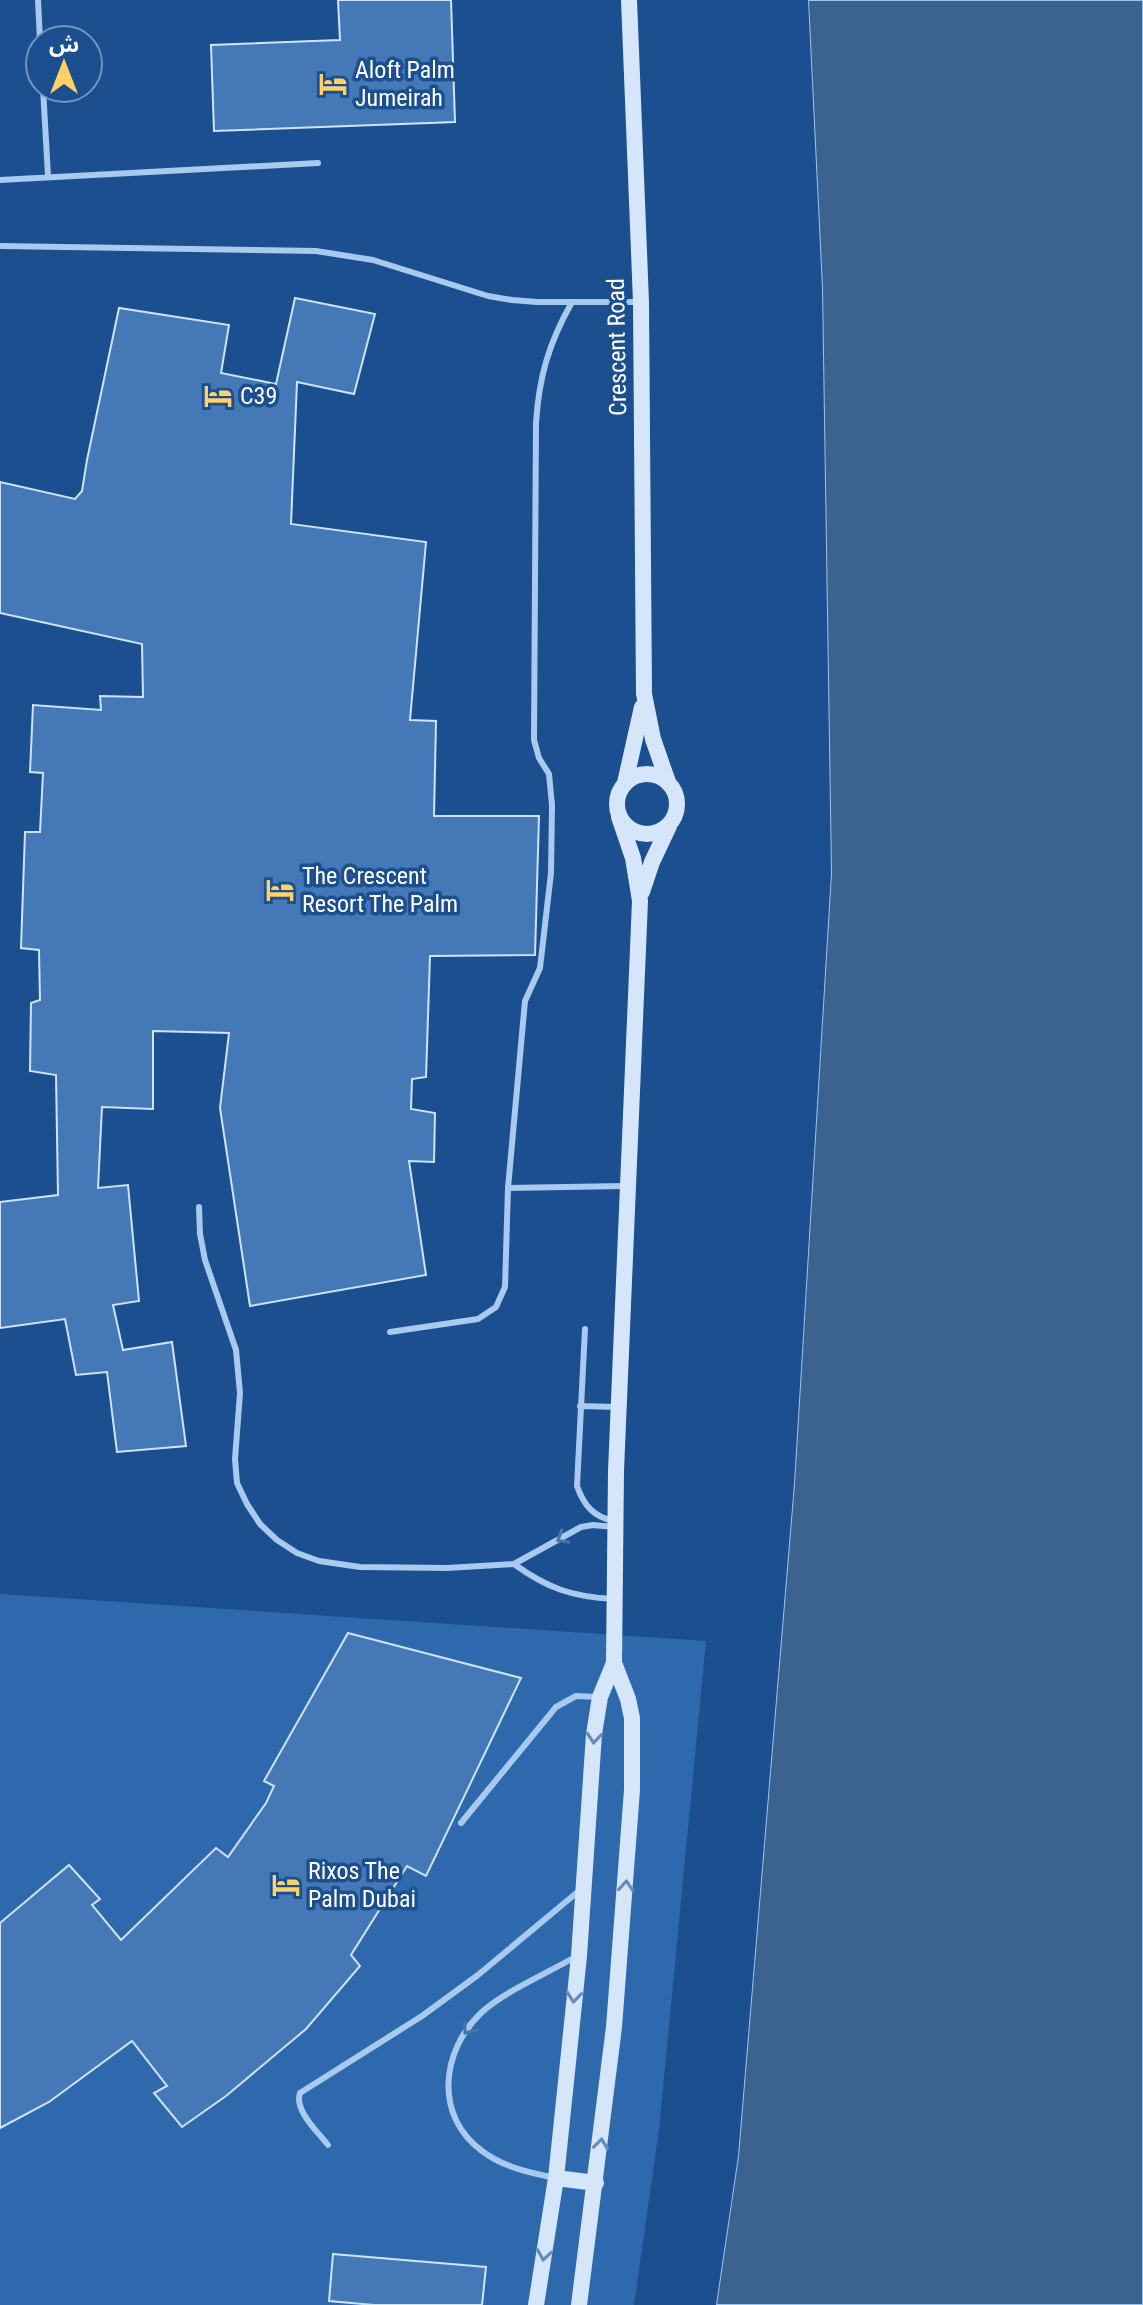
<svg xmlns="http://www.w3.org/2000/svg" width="1143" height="2305" font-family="'Roboto Condensed','Noto Sans Arabic',sans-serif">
<rect width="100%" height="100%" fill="#1b4f8f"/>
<!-- green -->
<path fill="#2e69ad" d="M0,1594l706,47 -47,489 -25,175h-634z"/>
<!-- water -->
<path fill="#3c6290" stroke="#9cc4f0" stroke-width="2" d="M808,0h335v2305h-427l22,-149 56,-672 37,-611 -9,-585z"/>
<!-- pier -->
<path fill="#1b4f8f" d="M804,0h4l14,288 9,585 -37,611 -56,672 -22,149h-4l22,-149 56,-673 37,-610 -9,-585z"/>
<!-- building -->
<path fill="#4478b7" stroke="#cfe3fa" stroke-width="2" d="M338,0h113l4,122 -241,9 -3,-86 129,-5z
M295,298l80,16 -21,80 -57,-12 -6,142 135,18 -16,178 26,1 -2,95h105l-4,139 -105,1 -4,121 -14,2 -1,30 24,4 -1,49 -25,-1 17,114 -176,31 -30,-198 9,-75 -76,-2v78l-51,-2 -4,81 30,-3 11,116 -26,4 10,45 49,-8 14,104 -69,6 -10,-80 -31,3 -11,-56 -65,9v-126l58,-7 -2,-120 -26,-4 1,-68 9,-3 -1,-50 -18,-2 4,-116h15l3,-59 -13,-1 3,-67 68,5 -1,-14 43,1 -1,-53 -142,-31v-131l75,17 7,-8 5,-31 32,-152 110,17 -8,48 55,11z
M348,1633l173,45 -95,198 -19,-10 -56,89 9,11 -54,63 -80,67 -44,31 -28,-34 13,-7 -35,-45 -83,61 -49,26v-205l69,-58 31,34 -8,6 29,35 95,-92 12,9 38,-54 8,-17 -10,-5z
M333,2254l153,13 -4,38h-108l-45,-4z"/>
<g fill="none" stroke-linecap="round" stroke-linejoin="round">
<!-- service -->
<path stroke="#a9c9ee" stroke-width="6" d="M38,0l2,40
M43,88l5,88
M0,180l318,-17
M0,246l316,5 57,9 115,36 24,4 25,2h104
M508,1188l116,-2
M199,1207l1,27 5,26 31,90 4,43 -5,66 2,24 10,21 13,20 17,16 20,13 22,8 41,6 87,1 67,-4 67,-37 12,-2 21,2
M585,1329l-8,157c7,20 17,31 37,35
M390,1332l88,-13 18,-12 9,-20 3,-99 17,-187 15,-33 11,-95 1,-68 -3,-31 -10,-16 -5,-18 2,-317c3,-47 13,-80 36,-121
M580,1406l37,1
M514,1564c33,24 58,33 100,35
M461,1823l95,-116 20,-11 21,1
M328,2145c-11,-14 -34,-35 -28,-52l122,-77 56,-41 102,-85
M556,2178c-26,-5 -53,-11 -74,-27 -48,-35 -41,-100 -1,-138 22,-21 67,-40 94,-56"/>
<!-- secondary -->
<path stroke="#d6e6fa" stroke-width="16" d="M629,0l12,302 3,392 9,45 15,43
M617 804a30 30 0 1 1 60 0a30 30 0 1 1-60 0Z
M625,783l17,-76
M642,892l10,-30 17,-36
M556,2178l40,5
M536,2305l20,-127 23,-222 15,-222 6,-37 14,-34 2,-192 24,-570 -7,-43 -14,-41
M579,2305l35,-278 18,-237v-72l-4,-19 -14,-36"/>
</g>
<!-- one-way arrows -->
<defs><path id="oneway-chevron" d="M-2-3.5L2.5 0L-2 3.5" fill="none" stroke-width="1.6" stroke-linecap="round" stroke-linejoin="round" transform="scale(2)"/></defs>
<g stroke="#4674ac">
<use href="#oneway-chevron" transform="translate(562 1538) rotate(150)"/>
<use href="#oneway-chevron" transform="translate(468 2029) rotate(127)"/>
</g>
<g stroke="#668bba">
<use href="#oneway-chevron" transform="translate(594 1738) rotate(95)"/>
<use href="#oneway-chevron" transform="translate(626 1886) rotate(-86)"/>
<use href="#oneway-chevron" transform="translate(574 1997) rotate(96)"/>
<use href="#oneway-chevron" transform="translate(601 2144) rotate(-83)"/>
<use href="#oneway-chevron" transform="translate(544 2255) rotate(99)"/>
</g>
<!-- icons -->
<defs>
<symbol id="hotel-bare" viewBox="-9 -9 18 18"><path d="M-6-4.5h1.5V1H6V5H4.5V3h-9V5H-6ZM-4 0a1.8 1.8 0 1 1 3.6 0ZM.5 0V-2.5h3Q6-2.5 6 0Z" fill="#ffd166" stroke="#1b4f8f" stroke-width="2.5" paint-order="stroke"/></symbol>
</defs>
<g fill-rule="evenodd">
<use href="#hotel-bare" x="313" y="64" width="40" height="40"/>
<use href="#hotel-bare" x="198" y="376" width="40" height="40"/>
<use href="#hotel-bare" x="260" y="870" width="40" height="40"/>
<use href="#hotel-bare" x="266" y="1865" width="40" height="40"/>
</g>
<g text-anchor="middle" stroke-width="7" stroke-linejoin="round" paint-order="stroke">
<!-- poi labels -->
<g font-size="24" fill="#fff" stroke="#1b4f8f" text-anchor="start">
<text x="355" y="78">Aloft Palm<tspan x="355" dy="28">Jumeirah</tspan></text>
<text x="240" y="404">C39</text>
<text x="302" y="884">The Crescent<tspan x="302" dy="28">Resort The Palm</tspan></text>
<text x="308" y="1879">Rixos The<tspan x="308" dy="28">Palm Dubai</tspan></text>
</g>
<!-- street labels -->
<g font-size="24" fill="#fff" stroke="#1b4f8f">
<text transform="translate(617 347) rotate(-91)" y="8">Crescent Road</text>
</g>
</g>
<!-- north arrow -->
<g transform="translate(64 64)"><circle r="38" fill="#1b4f8f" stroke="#7695bc" stroke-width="2"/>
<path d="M0-6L14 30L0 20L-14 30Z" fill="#ffd166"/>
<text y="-12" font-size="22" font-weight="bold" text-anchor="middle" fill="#ffffff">ش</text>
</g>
</svg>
